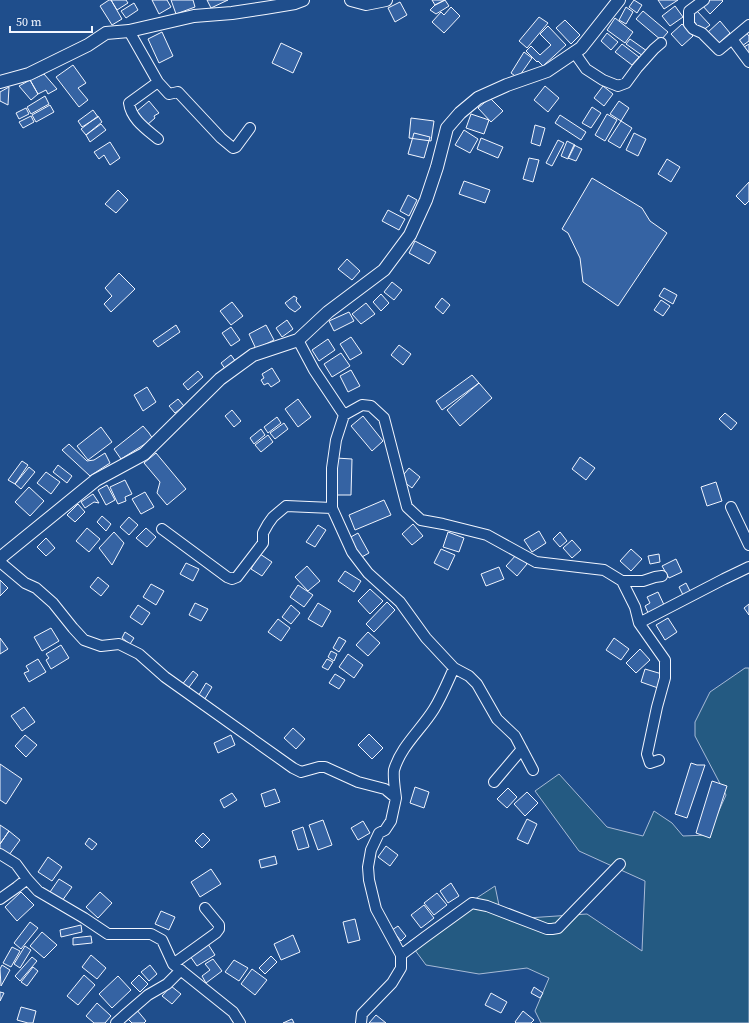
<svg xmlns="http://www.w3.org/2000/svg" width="749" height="1023" font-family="'Source Serif 4',serif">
<rect width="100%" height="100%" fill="#1f4e8c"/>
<!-- green -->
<path fill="#245a82" stroke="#a8bbd7" d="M745,668h4v355h-208l-6,-12 14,-33 -22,-10 -48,6 -53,-9 -17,-23 86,-56 5,24 27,8 60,-4 55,37 3,-70 -66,-30 -44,-60 24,-17 48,53 36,9 11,-25 18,12 11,13 25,-1 18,-40 -31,-59v-14l15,-30z"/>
<!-- building -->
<path fill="#3563a3" stroke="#f2f6ff" d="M109,0h2l11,19 -10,6 -12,-19z
M111,0h15l2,3 -11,7z
M152,0h15l4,7 -12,7z
M171,0h22l2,7 -19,7z
M207,0h21l-17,8z
M432,0h13l-10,5z
M445,0l4,6 -13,8 -6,-4 5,-5z
M634,0l8,5 -5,8 -8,-6z
M658,0h20l-14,9z
M707,0h15l1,1 -13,13 -8,-9z
M400,2l7,13 -12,7 -7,-14z
M134,3l4,7 -12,8 -5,-7z
M675,6l8,11 -13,9 -8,-10z
M451,7l9,9 -16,17 -12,-11 9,-10 3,3z
M626,7l7,5 -7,12 -7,-4z
M643,11l25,21 -7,8 -25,-21z
M697,11l13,14 -8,6 -12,-14z
M539,17l9,6 -21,25 -8,-7z
M615,18l18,14 -8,11 -18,-13z
M565,20l15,15 -9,9 -15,-16z
M720,21l10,12 -12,11 -11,-11z
M682,24l11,12 -11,10 -11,-12z
M548,26l18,19 -23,21 -5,-5 -1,1 -11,-11 5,-5 9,9 11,-10 -11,-11z
M745,31l4,5v5l-7,5 -6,-9z
M162,32l11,24 -14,7 -11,-24z
M607,33l11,9 -7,8 -10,-9z
M630,39l17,12 -4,5 -17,-12z
M281,43l21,10 -9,20 -21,-10z
M622,44l17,13 -7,8 -17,-13z
M749,44v9l-5,-6z
M524,52l8,6 -14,20 -7,-5z
M73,65l13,18 -8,5 10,12 -9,7 -23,-30z
M44,74l13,15 -9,5 -2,-4 -8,4 -8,-14z
M30,80l8,14 -7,6 -12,-14z
M545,86l14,12 -11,14 -14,-12z
M603,86l10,8 -9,12 -10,-8z
M9,87l-1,18 -8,-4v-9z
M45,96l4,8 -18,10 -4,-7z
M490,98l13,13 -12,11 -13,-14z
M149,101l10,12 -5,3 1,2 -8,7 -10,-14z
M619,101l10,7 -8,13 -11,-7z
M50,105l4,7 -18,10 -4,-7z
M592,107l9,6 -10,15 -9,-5z
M26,108l3,6 -10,5 -3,-6z
M93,110l5,7 -16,10 -4,-6z
M471,114l18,6 -5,14 -18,-6z
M607,114l10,6 -12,21 -10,-6z
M560,115l26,17 -5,8 -26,-17z
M31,116l3,6 -11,6 -4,-6z
M98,116l4,6 -16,13 -5,-6z
M411,118l23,3 -3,20 -22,-3z
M621,121l11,7 -12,20 -12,-7z
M101,124l5,6 -16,12 -4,-7z
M535,125l10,3 -5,18 -9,-3z
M464,130l14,9 -8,14 -15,-8z
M414,133l16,4 -6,21 -16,-4z
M634,133l12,6 -8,17 -12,-6z
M481,138l22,9 -5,11 -21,-9z
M558,140l6,3 -12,23 -6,-3z
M567,141l8,4 -7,14 -7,-3z
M110,142l10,16 -10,7 -6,-10 -5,4 -5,-7z
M574,145l8,4 -6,12 -8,-3z
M529,158l10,2 -6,22 -10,-3z
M667,159l13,8 -9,15 -13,-8z
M592,178l50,30 8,13 17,12 -49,73 -35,-24 -3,-24 -12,-25 -6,-4z
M464,181l26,9 -5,13 -26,-9z
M749,182v19l-4,4 -9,-9z
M118,190l10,10 -12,13 -11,-9z
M408,195l9,5 -8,16 -9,-5z
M388,210l17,9 -6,11 -17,-9z
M415,241l21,11 -7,12 -20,-11z
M347,259l13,12 -8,9 -14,-11z
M119,273l16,16 -24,23 -7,-8 8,-8 -7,-8z
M392,282l10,8 -8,10 -10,-8z
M664,288l13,7 -4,9 -14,-8z
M381,294l8,9 -8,8 -8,-9z
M294,296l3,2 -1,3 5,6 -6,5 -6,-4 -4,-5z
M442,298l8,7 -7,9 -8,-7z
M661,300l9,6 -7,10 -9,-6z
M232,302l11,14 -12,9 -11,-14z
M366,303l9,11 -14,10 -9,-10z
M349,312l5,9 -20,10 -5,-10z
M287,320l6,9 -11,8 -6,-9z
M176,325l4,7 -22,15 -5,-6z
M266,325l8,15 -18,9 -7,-15z
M231,327l9,13 -9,6 -9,-13z
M351,337l11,16 -12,7 -10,-16z
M328,339l7,11 -16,11 -7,-11z
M399,345l12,9 -8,11 -12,-10z
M341,353l9,13 -18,11 -8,-13z
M231,355l5,7 -10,8 -5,-7z
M272,368l8,13 -9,6 -3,-4 -4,2 -3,-5 3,-2 -2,-4z
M351,370l9,16 -12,6 -8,-16z
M198,371l5,6 -15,13 -5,-6z
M472,375l7,8 -37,27 -6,-9z
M479,383l13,15 -32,28 -13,-16z
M147,387l9,15 -13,9 -9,-16z
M178,399l6,7 -9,7 -6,-7z
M298,399l13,18 -13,10 -13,-18z
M232,410l9,11 -7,6 -9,-11z
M725,413l12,10 -6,7 -12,-11z
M363,416l20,25 -11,10 -21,-25z
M277,417l4,6 -13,10 -4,-6z
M284,423l4,6 -13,10 -5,-6z
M143,426l6,7 4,6 -32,20 -7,-10z
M101,427l11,15 -24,18 -11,-14z
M261,429l4,6 -11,9 -4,-6z
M268,435l5,7 -12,10 -6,-7z
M69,444l18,17 7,-1 11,-7 5,10 -20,13 -28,-26z
M156,453l30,36 -19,16 -10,-12 3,-11 -16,-19z
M580,457l15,11 -9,12 -14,-11z
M336,458l16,1 -1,36h-15z
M22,461l6,4 -13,19 -7,-4z
M58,465l14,11 -5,7 -14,-11z
M29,467l6,5 -14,17 -6,-5z
M409,468l11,9 -8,11 -12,-9z
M46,472l14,10 -9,12 -14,-11z
M125,480l7,14 -7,3 1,4 -8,3 -8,-17z
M716,482l6,19 -15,5 -6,-19z
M107,485l8,15 -9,5 -8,-15z
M29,487l15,14 -14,15 -15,-14z
M145,492l9,15 -13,7 -9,-15z
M93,494l6,9 -5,-1 -9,6 -4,-6z
M384,500l7,15 -36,15 -6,-15z
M78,504l7,8 -10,10 -8,-7z
M102,516l9,8 -5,7 -9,-9z
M129,517l9,8 -9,10 -9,-8z
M413,524l10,12 -11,9 -10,-11z
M318,525l8,5 -11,17 -9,-5z
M87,528l13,11 -11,13 -13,-11z
M146,528l10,9 -9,10 -11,-9z
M539,531l7,12 -14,9 -8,-12z
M114,532l10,11 -12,22 -13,-17z
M448,532l16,6 -5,14 -16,-5z
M560,532l7,9 -7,6 -7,-8z
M358,533l11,20 -9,5 -11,-20z
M46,538l9,10 -9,8 -9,-9z
M572,540l9,10 -9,8 -9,-10z
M441,549l14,6 -7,15 -14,-7z
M631,549l11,10 -11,12 -11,-10z
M260,554l12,8 -10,14 -11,-7z
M517,554l10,10 -10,12 -11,-10z
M659,554l1,8 -10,2 -2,-8z
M676,559l6,13 -13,6 -7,-12z
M186,563l13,6 -6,12 -13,-7z
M307,566l13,15 -12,10 -13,-14z
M499,567l5,12 -18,7 -5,-12z
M345,571l16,10 -7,11 -16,-11z
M98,577l11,9 -8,10 -11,-9z
M0,580l8,8 -8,8z
M686,583l5,10 -7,4 -5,-10z
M151,584l13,7 -8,14 -13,-8z
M298,585l15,10 -9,12 -14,-10z
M370,589l13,12 -13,13 -12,-13z
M658,592l7,15 -16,8 -4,-9 5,-3 -3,-6z
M387,602l8,8 -21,22 -8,-8z
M195,603l13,6 -7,12 -12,-6z
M318,603l13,8 -9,16 -14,-8z
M749,604v11l-5,-7z
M138,605l12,8 -8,12 -12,-8z
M291,605l9,8 -9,11 -9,-7z
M668,618l9,14 -12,8 -9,-15z
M278,619l12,9 -9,13 -13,-9z
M51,628l8,13 -17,10 -8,-14z
M125,632l9,6 -4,6 -8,-6z
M368,632l12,11 -12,13 -12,-11z
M339,637l7,4 -7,11 -6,-4z
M0,638l8,11 -8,5z
M614,638l15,11 -8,11 -15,-10z
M61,645l8,13 -18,11 -5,-9 3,-2 -3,-4z
M640,649l10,11 -14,13 -10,-10z
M331,651l6,3 -3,7 -6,-4z
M348,654l15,11 -9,13 -15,-11z
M38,659l8,13 -17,10 -5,-9 5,-2 -3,-5z
M327,659l6,3 -5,8 -6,-3z
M645,669l17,5 -4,14 -17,-6z
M193,671l5,4 -11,15 -6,-4z
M335,674l10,6 -6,9 -10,-6z
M206,683l6,4 -9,15 -6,-4z
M24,707l11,15 -13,9 -11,-15z
M293,728l12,11 -9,10 -12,-11z
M369,734l14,14 -11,11 -14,-14z
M25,735l12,10 -11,12 -11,-11z
M231,735l4,10 -17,8 -4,-10z
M691,763l6,2h8l-18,53 -12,-4z
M0,764l22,15 -16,25 -6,-4z
M712,781l15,5 -17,52 -14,-5z
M415,787l14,5 -5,16 -14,-5z
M508,788l9,9 -10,11 -10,-9z
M275,789l5,13 -15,5 -4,-13z
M527,792l11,11 -13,13 -11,-12z
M232,793l5,7 -13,8 -4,-8z
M527,819l10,5 -9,20 -11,-5z
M323,820l9,25 -14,5 -9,-25z
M363,821l7,12 -12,7 -7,-12z
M0,825l9,6 -9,13z
M303,827l6,20 -11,3 -6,-19z
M9,831l11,9 -11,15 -9,-6v-5z
M203,833l7,7 -8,8 -7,-7z
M89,838l8,6 -5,6 -7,-6z
M386,846l12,9 -8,11 -12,-9z
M275,856l2,8 -16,4 -2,-8z
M48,857l14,10 -10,14 -14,-9z
M211,869l10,15 -21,13 -9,-15z
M59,879l13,8 -10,14 -12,-9z
M451,883l8,13 -11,7 -8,-12z
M21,892l13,13 -17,16 -12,-14z
M100,892l12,11 -14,15 -12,-11z
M437,893l10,12 -13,10 -10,-12z
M424,905l10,13 -13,10 -10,-13z
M161,911l14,6 -6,13 -14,-6z
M355,919l5,21 -12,3 -5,-21z
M30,922l8,6 -17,21 -7,-6z
M81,925l1,7 -21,5 -1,-7z
M398,926l8,10 -5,5 -9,-11z
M42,932l15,13 -13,13 -14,-12z
M293,935l7,17 -19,8 -7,-16z
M91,936l1,7 -19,2v-7z
M208,944l7,11 -18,11 -7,-10z
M25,946l6,4 -11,18 -6,-4z
M12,947l8,4 -9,16 -8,-4z
M91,955l15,13 -9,11 -15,-12z
M271,956l6,6 -12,12 -6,-6z
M32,957l5,4 -17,20 -5,-5z
M213,959l9,12 -16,12 -4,-7 8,-6 -5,-6z
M234,960l14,8 -9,13 -14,-9z
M2,965l8,5 -9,16 -1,-17z
M150,965l7,9 -8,7 -8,-9z
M33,967l5,4 -11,15 -6,-4z
M252,969l15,11 -12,15 -14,-11z
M84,975l11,10 -17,20 -11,-9z
M139,975l9,9 -8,8 -9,-9z
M118,976l13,14 -19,18 -13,-14z
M171,986l10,8 -9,10 -10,-8z
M534,987l9,6 -3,5 -9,-5z
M0,992l4,1 -4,8z
M491,993l16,9 -6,11 -16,-8z
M97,1003l14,13 -6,7h-11l-8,-7z
M21,1007l15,4 -3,12h-5l-11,-3z
M136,1009l10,12 -2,2h-12l-5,-5z
M523,1011l11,9 -3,3h-15l-1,-1z
M376,1015l10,8h-17z
M292,1019l2,4h-11z"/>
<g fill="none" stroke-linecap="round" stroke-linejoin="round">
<defs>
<path id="minor" d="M704,0l-15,11v13l4,5 9,4 17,17 30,-25
M129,31l29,51 -29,21c2,16 17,26 29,36
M732,39l17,23
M574,52l12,17 17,11 15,6 8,-3 11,-15 17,-19 7,-6
M158,82l11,12 9,-2 43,46 12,10 3,-1 14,-19
M298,340l16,30 30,45 18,-10 9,1 13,12 23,89 14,13 22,4 44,11 49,27 68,8 18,11 13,26 4,16 26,37v18l-8,29 -10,47 3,9 9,-3
M731,507l18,38
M332,508v-40l4,-28 8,-25
M162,529l65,48 5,2 5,-2 26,-34v-10l5,-9 5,-7 13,-11 46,2 20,44 16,21 32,29 26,36 28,30 15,8 8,8 20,35 18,17 18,34
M0,562l25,21 11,5 17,15 20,25 11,12 17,6 18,-2 20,10 26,23 128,91 8,4 18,-5h6l33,15 27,7 11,9 -5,23 -6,9 -6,3 -8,17 -3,17 1,13 7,29 25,46v13l-9,15 -30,31 -1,9
M622,581h21l12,-4 7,-1
M639,623l85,-44 25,-12
M494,782l28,-33
M396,798c-1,-8 -3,-21 -2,-28 7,-24 27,-40 40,-61 8,-13 14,-28 20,-41
M0,854l16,10 11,15 11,12 46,27 24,16h43l11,6 11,24 60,48 7,11
M0,899l17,-12 10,-8
M401,955l24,-18 47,-34 15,3 60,23h5l6,-1 62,-64
M173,964l43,-31 3,-4v-4l-14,-17
M116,1023l10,-9 22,-19 19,-11 14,-14"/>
<path id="tertiary" d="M351,0l15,4 20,-4
M0,82l29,-8 59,-29 18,-12 23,-2 65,-15 38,-3 33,-5 30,-5 8,-3
M0,558l96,-78 48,-26 76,-75 33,-24 45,-15 30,-28 56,-42 26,-35 16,-35 11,-33 10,-39 13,-15 18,-15 29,-13 40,-14 34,-23 38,-48"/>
</defs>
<!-- minor casing -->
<use href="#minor" stroke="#f2f6ff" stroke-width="12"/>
<!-- tertiary casing -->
<use href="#tertiary" stroke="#f2f6ff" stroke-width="14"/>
<!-- minor -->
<use href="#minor" stroke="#1f4e8c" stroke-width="10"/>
<!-- tertiary -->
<use href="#tertiary" stroke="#1f4e8c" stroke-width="12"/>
</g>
<!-- scale -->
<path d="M10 26v6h82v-6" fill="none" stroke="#f2f6ff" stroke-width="2"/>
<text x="16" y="26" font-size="12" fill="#f2f6ff" stroke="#1f4e8c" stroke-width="3" paint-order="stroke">50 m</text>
</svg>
